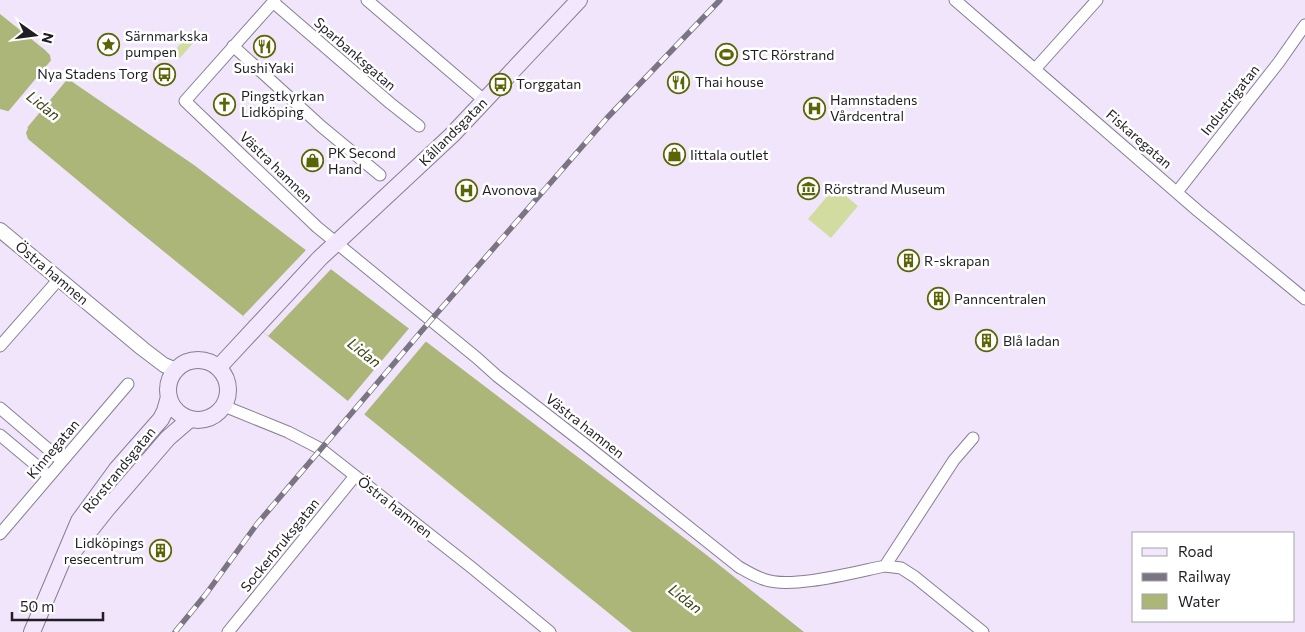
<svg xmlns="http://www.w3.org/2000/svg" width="1305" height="632" font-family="Commissioner,sans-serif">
<rect width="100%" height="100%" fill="#f0e5fb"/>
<!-- green -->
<path fill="#d2dca0" d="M193,29l7,6 -20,23 -5,-4v-4z
M835,187l23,19 -27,32 -23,-19z"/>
<!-- water -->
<path fill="#acb679" d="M0,14l45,36 5,5 1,6 20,20 123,84 510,388 100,79h-172l-502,-408 -102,-85 -2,-6 2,-5 -17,-16 -11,-3z"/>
<!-- pier -->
<path fill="#f0e5fb" d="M53,58l17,18 -44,53 -16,-15 -3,-1z
M307,249l25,19 -64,68 -25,-20z
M411,326l17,13 -66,78 -15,-15z"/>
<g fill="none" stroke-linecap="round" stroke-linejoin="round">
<defs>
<path id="minor" d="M275,0l-90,101 132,126 160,131 20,18 89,69 153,122c7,4 15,9 24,12 27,11 92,-7 122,-13l69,-106 19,-22
M367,0l118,101
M955,0l243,211 107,88
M273,2l117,101 29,23
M233,46l89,81 58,48
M1036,68l61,-68
M1177,192l102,-130 26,-37
M0,346l59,-67
M224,406l64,26 33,17 150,118 79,65
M0,408l62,53
M0,435l49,41
M0,534l128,-150
M885,566l16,2 14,9 68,55
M228,632l127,-156"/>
<path id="tertiary" d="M0,230l143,119 21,16 12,5"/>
<path id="secondary" d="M168 390a30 30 0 1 1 60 0a30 30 0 1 1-60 0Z
M218,368l102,-110 132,-123 127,-135
M72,553l34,-43 62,-72 22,-19
M32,632l47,-111 38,-52 44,-50 4,-8 4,-14"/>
</defs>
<!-- minor casing -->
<use href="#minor" stroke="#877e91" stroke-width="13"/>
<!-- tertiary casing -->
<use href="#tertiary" stroke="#877e91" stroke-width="16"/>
<!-- secondary casing -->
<use href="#secondary" stroke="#877e91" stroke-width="18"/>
<!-- minor -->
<use href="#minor" stroke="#fff" stroke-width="11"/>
<!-- tertiary -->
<use href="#tertiary" stroke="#fff" stroke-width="14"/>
<!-- secondary -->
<use href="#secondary" stroke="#f2e7fd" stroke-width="16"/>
<defs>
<path id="rail" d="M175,632l31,-38 51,-70 174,-204 176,-202 113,-118"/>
</defs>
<!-- rail casing -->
<use href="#rail" stroke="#7b7482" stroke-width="5.5"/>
<!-- rail -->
<use href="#rail" stroke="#fff" stroke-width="4" stroke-dasharray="11" stroke-linecap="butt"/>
</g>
<!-- icons -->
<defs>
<symbol id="sight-ring" viewBox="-11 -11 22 22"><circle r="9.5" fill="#fff" stroke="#5c6505" stroke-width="1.5"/><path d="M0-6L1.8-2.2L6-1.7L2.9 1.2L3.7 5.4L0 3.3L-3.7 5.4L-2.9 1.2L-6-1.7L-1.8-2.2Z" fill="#5c6505"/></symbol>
<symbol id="restaurant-ring" viewBox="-11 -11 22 22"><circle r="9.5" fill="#fff" stroke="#5c6505" stroke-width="1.5"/><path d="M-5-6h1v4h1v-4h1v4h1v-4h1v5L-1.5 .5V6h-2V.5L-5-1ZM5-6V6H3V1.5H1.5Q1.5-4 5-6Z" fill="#5c6505"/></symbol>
<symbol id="stadium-ring" viewBox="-11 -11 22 22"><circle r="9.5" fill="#fff" stroke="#5c6505" stroke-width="1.5"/><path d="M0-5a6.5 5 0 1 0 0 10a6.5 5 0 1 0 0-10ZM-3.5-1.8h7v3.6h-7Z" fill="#5c6505"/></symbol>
<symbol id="bus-ring" viewBox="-11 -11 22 22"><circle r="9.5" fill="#fff" stroke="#5c6505" stroke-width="1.5"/><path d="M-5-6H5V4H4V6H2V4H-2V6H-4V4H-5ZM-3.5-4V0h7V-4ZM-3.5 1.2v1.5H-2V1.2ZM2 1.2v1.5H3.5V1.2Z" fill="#5c6505"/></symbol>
<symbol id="church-ring" viewBox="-11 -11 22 22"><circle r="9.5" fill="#fff" stroke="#5c6505" stroke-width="1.5"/><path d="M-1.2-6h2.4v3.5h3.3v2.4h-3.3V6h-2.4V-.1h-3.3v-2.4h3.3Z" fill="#5c6505"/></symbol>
<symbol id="hospital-ring" viewBox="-11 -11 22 22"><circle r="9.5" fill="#fff" stroke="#5c6505" stroke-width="1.5"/><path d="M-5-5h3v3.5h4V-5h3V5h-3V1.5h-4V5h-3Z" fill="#5c6505"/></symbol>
<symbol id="shop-ring" viewBox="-11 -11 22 22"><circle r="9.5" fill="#fff" stroke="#5c6505" stroke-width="1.5"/><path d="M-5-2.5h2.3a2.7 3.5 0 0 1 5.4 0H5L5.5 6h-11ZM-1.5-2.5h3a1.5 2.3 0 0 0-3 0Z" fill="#5c6505"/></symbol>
<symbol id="museum-ring" viewBox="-11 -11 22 22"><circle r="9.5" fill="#fff" stroke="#5c6505" stroke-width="1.5"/><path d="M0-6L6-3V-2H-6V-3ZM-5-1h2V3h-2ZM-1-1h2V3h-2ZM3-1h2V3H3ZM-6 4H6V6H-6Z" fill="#5c6505"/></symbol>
<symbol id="building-ring" viewBox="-11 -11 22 22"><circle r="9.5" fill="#fff" stroke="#5c6505" stroke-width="1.5"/><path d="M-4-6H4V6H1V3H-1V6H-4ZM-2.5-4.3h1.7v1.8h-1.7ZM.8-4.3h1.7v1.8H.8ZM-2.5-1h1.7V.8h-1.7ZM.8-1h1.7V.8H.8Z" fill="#5c6505"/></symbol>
</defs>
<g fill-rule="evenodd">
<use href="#sight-ring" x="96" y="32" width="25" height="25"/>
<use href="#restaurant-ring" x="252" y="34" width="25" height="25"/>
<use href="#stadium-ring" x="714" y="42" width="25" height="25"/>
<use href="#bus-ring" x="152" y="62" width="25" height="25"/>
<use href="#restaurant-ring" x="666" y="70" width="25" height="25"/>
<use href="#bus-ring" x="488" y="72" width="25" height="25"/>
<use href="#church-ring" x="212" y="92" width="25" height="25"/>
<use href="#hospital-ring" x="802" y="96" width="25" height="25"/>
<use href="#shop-ring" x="662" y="142" width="25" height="25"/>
<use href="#shop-ring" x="300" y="148" width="25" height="25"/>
<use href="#museum-ring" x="796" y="176" width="25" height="25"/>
<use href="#hospital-ring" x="454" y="178" width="25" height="25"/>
<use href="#building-ring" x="896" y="248" width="25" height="25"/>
<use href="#building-ring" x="926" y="286" width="25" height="25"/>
<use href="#building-ring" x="974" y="328" width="25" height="25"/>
<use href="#building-ring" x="148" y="538" width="25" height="25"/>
</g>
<g text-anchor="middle" stroke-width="5" stroke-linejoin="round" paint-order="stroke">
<!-- poi labels -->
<g font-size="14" fill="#211d24" stroke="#fff" text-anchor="start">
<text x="125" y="41">Särnmarkska<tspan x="125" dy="16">pumpen</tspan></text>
<text x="742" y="60">STC Rörstrand</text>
<text x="264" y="73" text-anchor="middle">SushiYaki</text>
<text x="148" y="79" text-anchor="end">Nya Stadens Torg</text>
<text x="695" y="87">Thai house</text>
<text x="516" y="89">Torggatan</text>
<text x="241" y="101">Pingstkyrkan<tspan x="241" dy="16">Lidköping</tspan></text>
<text x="830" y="105">Hamnstadens<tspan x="830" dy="16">Vårdcentral</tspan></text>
<text x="328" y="158">PK Second<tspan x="328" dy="16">Hand</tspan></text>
<text x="690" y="160">Iittala outlet</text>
<text x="824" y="194">Rörstrand Museum</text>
<text x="482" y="195">Avonova</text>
<text x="924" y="266">R-skrapan</text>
<text x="954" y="304">Panncentralen</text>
<text x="1003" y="346">Blå ladan</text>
<text x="144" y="548" text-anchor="end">Lidköpings<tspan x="144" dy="16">resecentrum</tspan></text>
</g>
<!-- street labels -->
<g font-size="14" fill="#211d24" stroke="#fff">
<text transform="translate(355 54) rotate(41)" y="5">Sparbanksgatan</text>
<text transform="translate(1230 100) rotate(-52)" y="5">Industrigatan</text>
<text transform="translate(453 132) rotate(-45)" y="5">Kållandsgatan</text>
<text transform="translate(1139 139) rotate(41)" y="5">Fiskaregatan</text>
<text transform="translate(276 167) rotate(44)" y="5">Västra hamnen</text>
<text transform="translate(52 273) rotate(40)" y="5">Östra hamnen</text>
<text transform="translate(585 426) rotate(38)" y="5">Västra hamnen</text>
<text transform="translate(53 449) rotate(-50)" y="5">Kinnegatan</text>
<text transform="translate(119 470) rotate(-51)" y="5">Rörstrandsgatan</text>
<text transform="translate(395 507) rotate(38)" y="5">Östra hamnen</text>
<text transform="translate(280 545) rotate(-51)" y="5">Sockerbruksgatan</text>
</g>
<!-- water labels -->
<g font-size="15" font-style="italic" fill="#404618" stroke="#fff">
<text transform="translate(43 106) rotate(38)" y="5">Lidan</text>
<text transform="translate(364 353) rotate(38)" y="5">Lidan</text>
<text transform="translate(685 599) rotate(38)" y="5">Lidan</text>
</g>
</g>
<!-- legend -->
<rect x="1132" y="532" width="162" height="90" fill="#ffffff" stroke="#a6a5a7"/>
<rect x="1142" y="548" width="25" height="8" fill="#f2e7fd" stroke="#a6a5a7"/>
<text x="1178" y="557" font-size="15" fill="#211d24">Road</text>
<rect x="1142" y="573" width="25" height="8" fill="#7b7482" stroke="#a6a5a7"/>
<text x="1178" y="582" font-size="15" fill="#211d24">Railway</text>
<rect x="1142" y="594" width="25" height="15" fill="#acb679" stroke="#a6a5a7"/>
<text x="1178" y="607" font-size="15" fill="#211d24">Water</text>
<!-- north arrow -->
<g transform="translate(35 35) rotate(104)" stroke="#ffffff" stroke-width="4" paint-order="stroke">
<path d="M0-4L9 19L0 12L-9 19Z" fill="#211d24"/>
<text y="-8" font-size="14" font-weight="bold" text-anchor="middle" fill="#211d24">N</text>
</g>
<!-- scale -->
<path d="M12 612v8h91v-8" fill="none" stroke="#211d24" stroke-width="2.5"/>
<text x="20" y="612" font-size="15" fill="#211d24" stroke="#ffffff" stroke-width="4" paint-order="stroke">50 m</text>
</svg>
